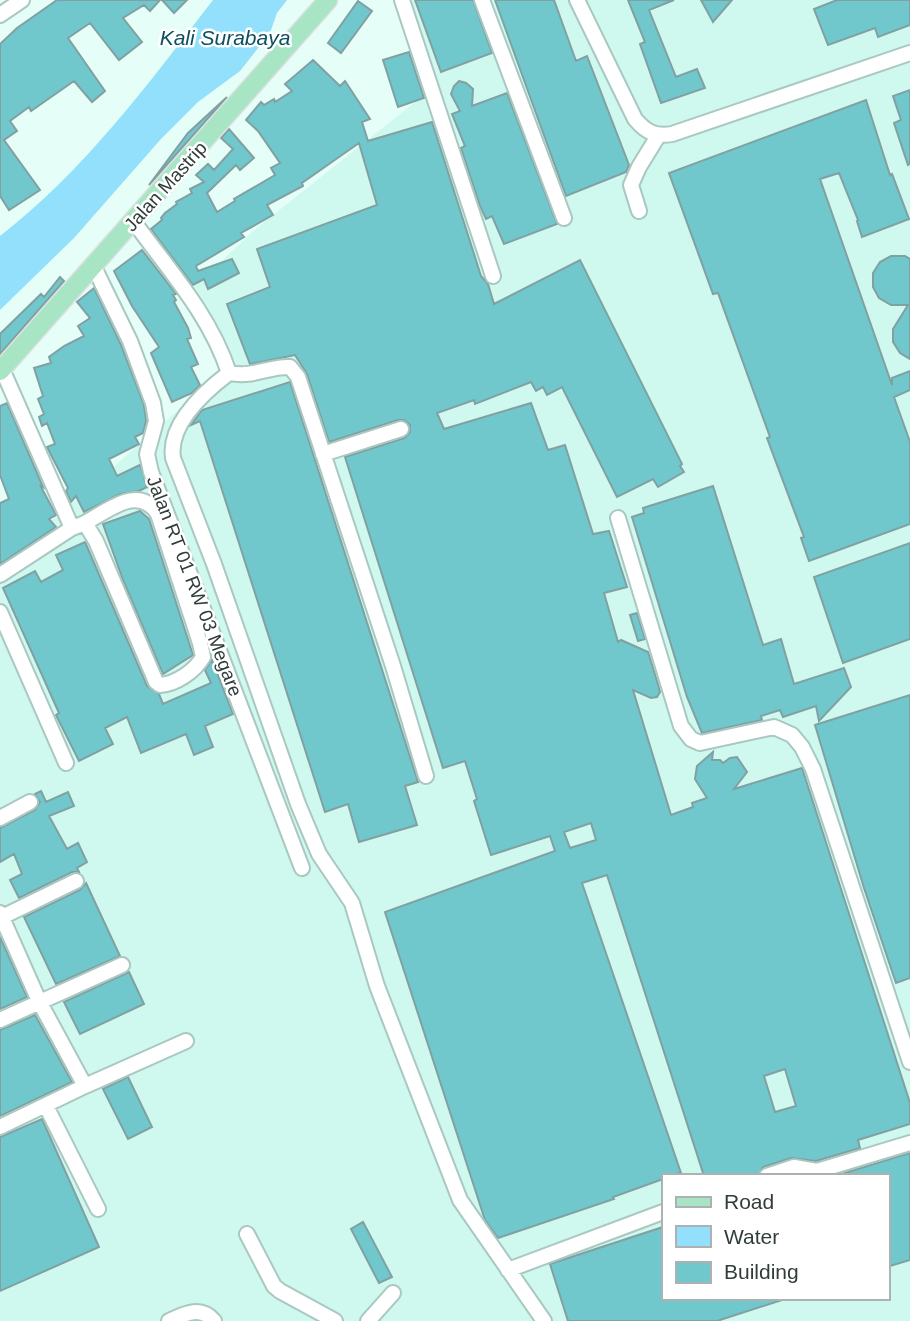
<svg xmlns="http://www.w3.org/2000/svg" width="910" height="1321" font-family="Helvetica,sans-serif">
<rect width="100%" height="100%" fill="#e5fef8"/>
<!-- built -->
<path fill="#cff8ef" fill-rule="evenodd" d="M394,0h516v1321h-910v-755l221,-193 -36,-78 73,-68 166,-132zM663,1176h224v122h-224z"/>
<!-- water -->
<path fill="#92e0fb" d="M213,0h74l-10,13 -7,20 -30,38 -42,31 -37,37 -87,99 -74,72v-74c84,-65 149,-153 213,-236z"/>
<!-- building -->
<path fill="#70c8cd" stroke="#81a0a2" stroke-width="2" fill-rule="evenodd" d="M57,0h103l-10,11 -6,-6 -21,13 19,24 -23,18 -29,-37 -22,15 37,53 -13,11 -18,-21 -43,30 -2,-4 -19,14 7,10 -13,9 36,50 -31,20 -9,-14v-152l17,-16z
M162,0h25l-13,13z
M415,0h58l19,53 -51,19z
M495,0h59l22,61 11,-5 42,109 -3,7 -60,24z
M628,0h46l-25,10 27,67 21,-8 8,19 -44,15 -21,-59 5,-2z
M701,0h31l-19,22z
M837,0h73v25l-32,12 -3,-9 -47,17 -14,-36z
M358,1l14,10 -31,42 -13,-10z
M409,52l15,46 -26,9 -15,-47z
M313,60l27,26 5,-5 25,38 -8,3 6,19 64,-19 49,154 7,8 6,20 86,-44 102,204 -2,2 4,6 -26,15 -5,-8 -36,18 -55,-110 -15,8 -4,-8 -7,4 -5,-9 -56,22 -1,-4 -37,13 7,16 87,-26 17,47 17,-5 28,89 16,-3 18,56 -23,6 14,49 3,-2 27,12 9,29 3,11 -3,5 -6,1 -18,-8 38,125 22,-8 -1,-4 15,-5 -12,-19 2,-13 16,-14 -1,8h8l3,3 7,-5 7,-1 10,15 -13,17 68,-21 108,335v21l-52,16 2,8 -44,13 -25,-3 -28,9 -5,9h-54l-97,-301 -25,8 99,290 -18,3v3l-50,18 1,2 -116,39 -13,-18 -100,-308 170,-61 -5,-15 -59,19 -17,-54 3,-2 -12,-38 -22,7 -98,-311 60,-19 5,-6v-7l-6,-5h-6l-69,22 -22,-68 -12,-19 -45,9 -23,-60 43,-17 -13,-38 120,-44 -18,-62 -57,40 1,3 -36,19 6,10 -32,18 3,4 -48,29 2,5 34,-12 7,14 -31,16 -4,-10 -11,6 -42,-56 11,-9 -1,-2 4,-5 12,-9 -1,-2 16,-9 -2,-4 14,-7 -8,-7 12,-11 6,6 19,-21 -12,-11 8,-9 25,29 -14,12 -4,-5 -29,28 10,19 18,-11 -1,-2 41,-24 -4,-7 9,-5 -22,-32 -12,-11 15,-18 3,3 10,-6 1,3 17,-11 -7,-7zM591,823l5,17 -26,8 -6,-16zM785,1069l11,37 -21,6 -11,-36z
M459,81l7,2 7,6 -1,17 35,-13 50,131 -53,20 -12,-28 -6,3 -6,-13 -19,-58 4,-2 -13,-32 8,-3 -9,-17 3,-8z
M910,90v74l-2,1 -14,-42 7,-3 -8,-24z
M227,97l-78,88 39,-52z
M866,100l24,75 2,-1 17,45 -47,18 -5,-16 1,-1 -19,-47 -19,6 72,206v-7l18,-7v19l-16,7 16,45v82l-101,37 -8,-23 3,-1 -37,-99 3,-1 -52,-144 -5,1 -44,-121z
M142,250l34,44 -3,1 3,5 -2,2 14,26 3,10 -4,1 11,25 -7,3 9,18 -8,8 -20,9 -21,-49 8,-6 -27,-41 -18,-35z
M891,256h14l5,3v100l-10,-6 -7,-11v-13l15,-24h-17l-12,-7 -6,-11v-14l7,-11z
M60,277l4,4 -64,73v-20l41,-40 3,3z
M94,288l27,57 23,60 2,16 -3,12 -8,4 4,7 -30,15 8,17 23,-11 7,22 -8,4 -19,3 -36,18 -8,-16 -5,6 -5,-11 2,-3 -21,-41 8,-3 -8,-21 -5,3 -3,-9 5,-3 -6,-15 5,-3 -9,-28 17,-5 -2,-6 15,-11 20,-10 -6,-10 12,-8 -13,-16z
M290,382l128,400 -13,4 12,39 -58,17 -11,-38 -23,8 -125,-391 -9,4 11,-15z
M7,403l36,84 -3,-2 16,30 -7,4 7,8 -56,37v-61l9,-4 -9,-24v-69z
M713,486l50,159 18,-6 13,45 50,-16 7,19 -32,34 -3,-15 -33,11 -3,-7 -19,6 1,4 -60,13 -15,-36 -55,-180 12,-4 -1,-5z
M140,511l9,8 44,136 -30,19 -40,-94 -20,-56z
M85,542l62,144 12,8 4,10 48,-21 -6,-13 7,-10 21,54 -28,12 8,21 -19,8 -8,-21 -45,19 -14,-36 -22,11 8,16 -34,17 -23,-46 3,-2 -56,-125 32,-17 6,11 22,-12 -7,-15z
M910,543v96l-67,24 -29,-86z
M637,613l8,26 -7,2 -8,-26z
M910,695v283l-14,5 -32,-95 -49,-163z
M41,791l5,11 22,-10 6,14 -25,10 18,33 11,-6 9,19 -10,6 2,4h-7l-53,26 -9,-18 12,-6 -8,-20 -14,8v-34l35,-18 5,-8 -5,-8z
M86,883l34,73 -64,28 -32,-67 56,-27z
M0,937l27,60 -27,12z
M129,972l15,32 -64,30 -16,-32z
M35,1015l37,67 -72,34v-86z
M128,1077l24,50 -24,12 -25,-50z
M42,1119l57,128 -99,44v-154z
M910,1153v107l-23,7v-91h-52z
M363,1222l29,55 -13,6 -28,-54z
M663,1227v71h119v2l-65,21h-149l-18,-57z"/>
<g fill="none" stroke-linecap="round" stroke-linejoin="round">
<defs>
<path id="minor" d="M402,0l91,276
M482,0l82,218
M577,0l58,119c11,13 20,18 37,15l238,-81
M0,15l22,-15
M639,211l-8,-26 8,-18 19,-31
M134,222c35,48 76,93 95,151 25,5 39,-7 61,-6l8,10 95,289 33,110
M93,265l37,76 23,62 3,18 -9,33 4,18 151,396
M2,369l70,159
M229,373c-25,19 -61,51 -56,85l41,106 84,240 21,50 33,49 25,83 83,214 84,121
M323,454l78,-25
M618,518l63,208 10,13 9,4 74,-16 18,8 10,12 11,22 97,293
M0,575l72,-47 13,-5 11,18 60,141 4,3c16,-1 35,-14 43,-28l-3,-14 -42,-129c-19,-30 -49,-4 -73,9
M0,612l66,151
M0,818l30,-16
M0,913l39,88 46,85 -85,41
M0,918l76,-37
M0,1020l122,-55
M85,1086l101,-45
M46,1106l52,103
M767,1176l27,-9 23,4 93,-28
M247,1234l27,52 6,5 55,30
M508,1270l155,-58
M169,1321c15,-7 32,-16 45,0
M368,1321l25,-28"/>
<path id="major" d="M0,371l328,-371"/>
</defs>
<!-- minor casing -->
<use href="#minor" stroke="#a9c8c1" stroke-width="18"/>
<!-- major casing -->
<use href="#major" stroke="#dee0e0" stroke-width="21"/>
<!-- minor -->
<use href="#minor" stroke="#fff" stroke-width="14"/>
<!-- major -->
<use href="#major" stroke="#a8e5c5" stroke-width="18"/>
</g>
<g text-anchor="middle" stroke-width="5" stroke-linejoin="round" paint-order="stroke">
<!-- street labels -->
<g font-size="19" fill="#313d3b" stroke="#fff">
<text transform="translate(165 186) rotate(-48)" y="7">Jalan Mastrip</text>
<text transform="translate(195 586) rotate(69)" y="7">Jalan RT 01 RW 03 Megare</text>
</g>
<!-- water labels -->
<g font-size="21" font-style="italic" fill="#0d5062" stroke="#fff">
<text x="225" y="45">Kali Surabaya</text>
</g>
</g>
<!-- legend -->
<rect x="662" y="1174" width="228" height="126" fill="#ffffff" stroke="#adb1b1" stroke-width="2"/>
<rect x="676" y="1197" width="35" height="10" fill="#a8e5c5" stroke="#adb1b1" stroke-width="2"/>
<text x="724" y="1209" font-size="21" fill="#313d3b">Road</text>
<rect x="676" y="1226" width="35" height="21" fill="#92e0fb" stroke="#adb1b1" stroke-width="2"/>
<text x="724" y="1244" font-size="21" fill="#313d3b">Water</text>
<rect x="676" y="1262" width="35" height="21" fill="#70c8cd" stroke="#adb1b1" stroke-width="2"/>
<text x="724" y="1279" font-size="21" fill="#313d3b">Building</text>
</svg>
